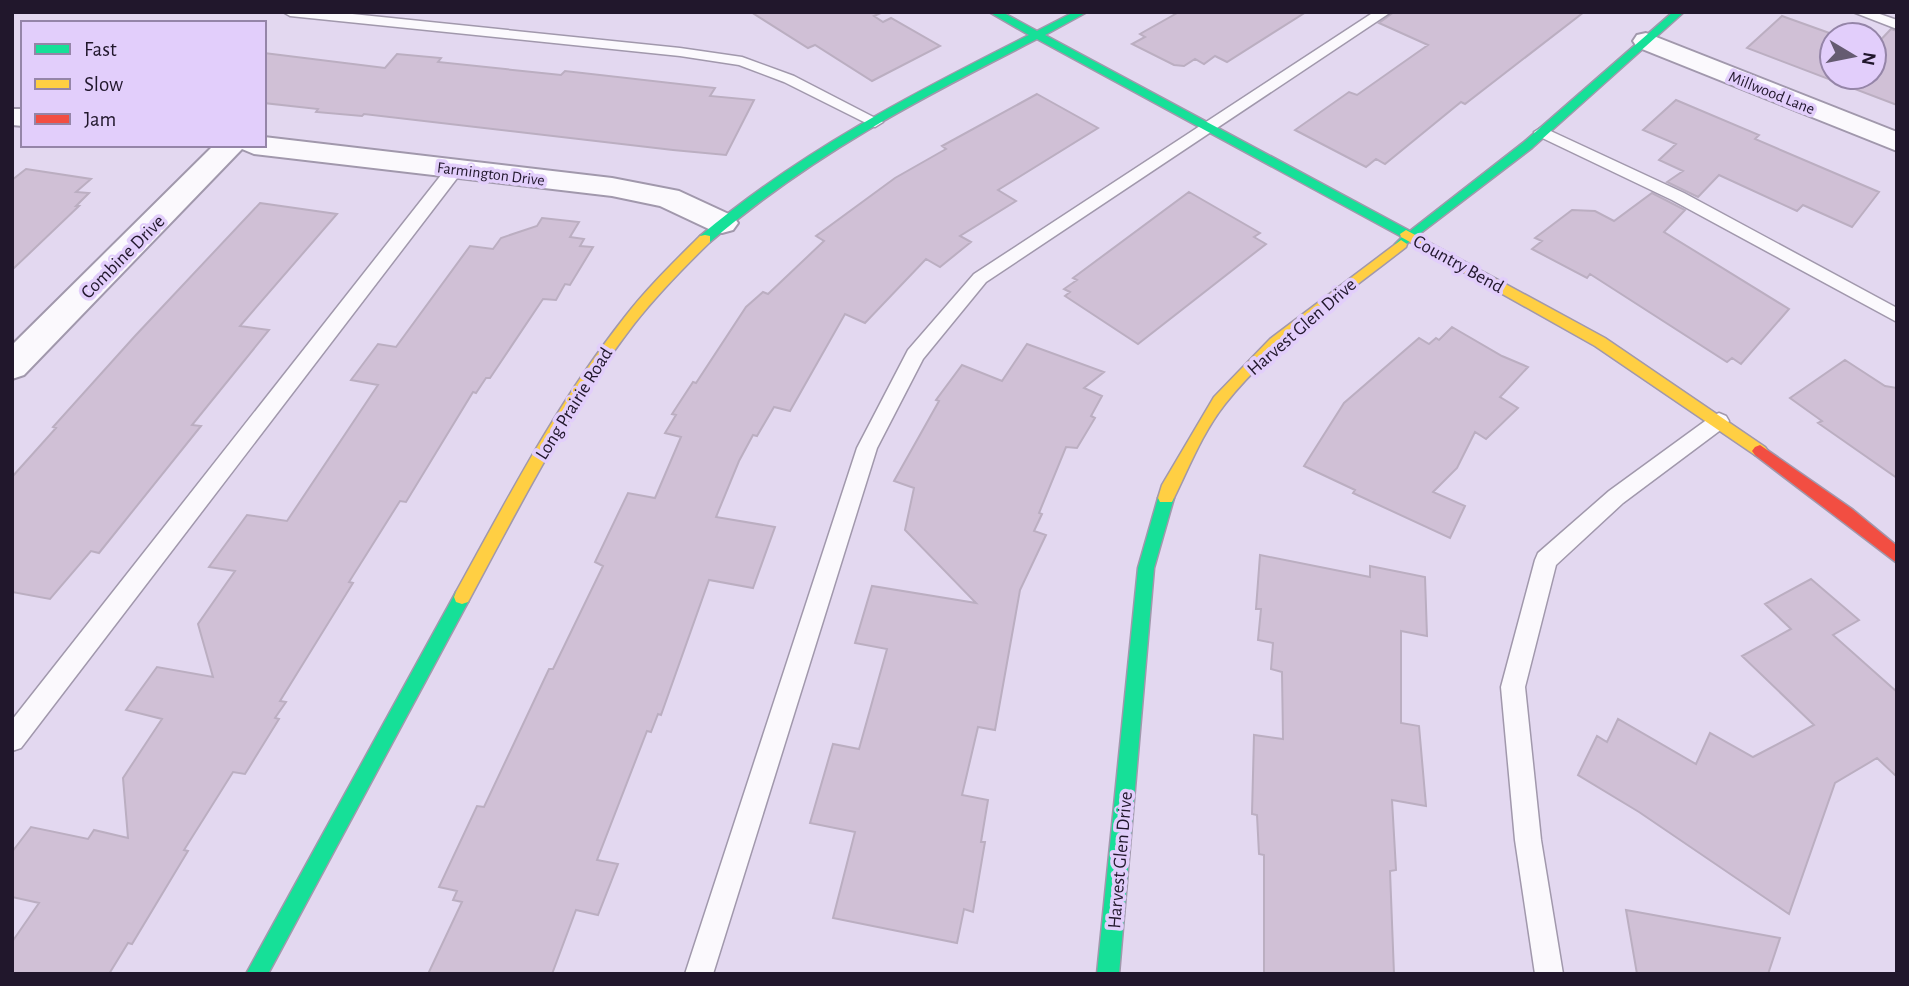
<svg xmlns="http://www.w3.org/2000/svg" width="1909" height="986" font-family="'Alegreya Sans',sans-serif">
<rect width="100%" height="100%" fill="#e3d8f0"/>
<!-- building -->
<path fill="#d0c0d6" stroke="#bbaec1" stroke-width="2" d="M751,12h132l-9,4 9,6 8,-4 49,28 -68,35 -57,-36 -7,3z
M1179,12h127l-79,50 -12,-6 -11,8 -9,-5 -11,7 -10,-1 -42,-21 13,-7 -5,-3z
M1394,12h190l-119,92 -4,-2 -76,62 -9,-5 -10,8 -71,-37 54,-38 8,3 71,-50 -49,-22z
M1782,16l53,19h-3v42h42v-30l17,-18 6,2v74l-150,-57z
M264,53l121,15 12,-14 44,4 -3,4 123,13 4,-4 150,17 -5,8 44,4 -28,55 -53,-5 -309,-36 -2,2 -46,-4 2,-3 -54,-6z
M1037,94l61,34 -100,62 18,11 -56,35 11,6 -31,25 -14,-8 -61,64 -20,-9 -55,97 -16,-4 -17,29 -4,-1 -14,26 -23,56 59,10 -22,61 -44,-8 -48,135 -3,-1 -7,18 -4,-1 -50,129 21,4 -20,51 -22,-5 -24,64h-124l34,-72 -9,-2 4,-9 -18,-4 38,-81 7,1 65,-138h4l50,-103 -8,-4 33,-69 27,5 26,-61 -16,-4 11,-18 -4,-1 21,-32 3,1 50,-76 17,-15 5,2 56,-53 -8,-5 79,-58 51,-29 -4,-3z
M1676,100l83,35 -4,4 124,53 -27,35 -49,-22 -6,6 -78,-36 -21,22 -31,-15 16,-11 -24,-11 17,-16 -33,-14z
M26,169l65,10 -15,13 13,1 -13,13h3l-67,64v-90z
M1189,192l71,41 -6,4 12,7 -128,100 -73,-48 5,-4 -6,-3 13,-9 -4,-2z
M1652,193l33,17 -21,22 125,77 -48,55 -9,-6 -5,4 -137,-88 -3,4 -55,-29 10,-8 -7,-3 37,-28 23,1 19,10z
M260,203l77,11 -97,112 29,4 -77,95 9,1 -102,127 -8,-2 -41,48 -38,-7v-115l44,-49 -3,-1 82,-91z
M542,218l37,4 -9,15 14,2 -4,7 13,1 -23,38 -5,-1 -9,16 -13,-1 -53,79h-4l-10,15 -3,-1 -67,110 -6,-1 -51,81 4,1 -73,118 6,1 -11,16 4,1 -34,55 -12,-2 -49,78 4,1 -56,93 -4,-1 -19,31h-97v-32l27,-39 -27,-6v-45l19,-25 57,12 6,-9 34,8 -5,-60 39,-59 -36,-9 31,-43 56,10 -15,-53 37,-53 -26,-4 38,-52 40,6 91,-136 -27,-5 27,-36 18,3 74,-101 23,3 8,-11 36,-12z
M1452,327l50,29 26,11 -28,30 18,11 -32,31 -11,-7 -18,36 -24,24 32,14 -15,32 -97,-45 2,-3 -51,-24 40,-63 75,-65 10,6 7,-6 3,2z
M1027,344l77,28 -20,16 18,8 -11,20 4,2 -18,30 -11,-1 -27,66 3,1 -8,17 12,4 -26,55 -25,140 -17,-3 -16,68 26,5 -7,42h4l-12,70 -9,-3 -7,34 -124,-25 22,-86 -45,-9 23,-79 26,5 28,-100 -32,-6 17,-57 104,17 -71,-73 9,-42 -20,-7 45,-80 -3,-1 26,-35 40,16z
M1845,360l40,26 12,2v90l-79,-55 4,-2 -32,-23z
M1260,555l110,22v-11l55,11 2,59 -26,-5v92l18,3 7,80 -34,-6 4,70 -6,1 4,103h-130v-119l-5,-1 -2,-39 -5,-1 2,-79 29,4 -1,-67 -11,-3 2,-26 -15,-3 3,-31h-5z
M1811,579l48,41 -26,15 64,57v85l-20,-19 -42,25 -46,131 -150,-102 -61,-37 19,-39 10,6 11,-23 78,45 14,-31 43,24 61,-32 -72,-69 49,-27 -26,-25z
M1626,910l154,28 -12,36h-131z"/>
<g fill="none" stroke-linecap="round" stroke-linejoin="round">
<defs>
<path id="lane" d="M283,12h50l347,36 62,9 52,19 89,46 -8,5 -5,-2 -86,-43 -45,-17 -59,-9 -390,-40z
M1374,12h17l-405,270 -63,77 -46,89 -164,526h-28l172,-526 51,-98 66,-76z
M1853,12h21l23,8v9z
M1542,127l142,66 213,115v14l-225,-122 -136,-65 -2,-3z
M455,164l8,5 -2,4 -440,575 -9,3v-31l437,-555z
M1719,413l7,3 3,5 -3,5 -103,77 -67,62 -31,122 16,153 22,134h-28l-20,-134 -14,-153 34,-127 3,-7 71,-62 103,-75z"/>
<path id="street" d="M1646,33l251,99v19l-260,-104 -4,-6 4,-6z
M12,109h11v17l-11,-1z
M264,137l348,41 67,13 54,25 5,7 -5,7 -11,3 -11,-3 -51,-24 -48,-10 -358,-42 -12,-5 -218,226 -12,4v-34l202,-200h50z"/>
<path id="fast" d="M989,12h13l35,19 37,-19h13l-42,23 365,196 114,-89 149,-130h11l-152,136 -131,100 -6,-4 7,-7 -365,-198c-118,60 -226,116 -327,203h-10v-6c101,-85 212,-142 329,-201z
M1166,492l6,2 2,4 -20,70 -35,406h-22l41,-406 20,-70 2,-4z
M462,590l6,2 2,5 -2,5 -200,372h-22l210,-382z"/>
<path id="slow" d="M1406,230l199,108 160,109 3,4 -3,4h-10l-160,-109 -194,-109 -1,-3z
M705,235l5,1v6c-27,26 -53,53 -76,82 -66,86 -115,183 -166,278l-6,2 -6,-2 -2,-5 2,-5c52,-94 101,-189 168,-274 23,-30 50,-56 76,-82z
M1401,240l6,4 -1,3c-62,49 -132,95 -181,157 -23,29 -37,66 -53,98h-12l-2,-4 4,-13 52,-88 56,-58z"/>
<path id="jam" d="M1760,445l92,64 45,37v17l-142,-108 -3,-4 3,-4z"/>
</defs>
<!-- lane casing -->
<use href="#lane" stroke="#a198ac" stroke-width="3"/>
<!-- street casing -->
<use href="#street" stroke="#a198ac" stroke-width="4"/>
<!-- fast casing -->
<use href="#fast" stroke="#a198ac" stroke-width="3"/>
<!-- slow casing -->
<use href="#slow" stroke="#a198ac" stroke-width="3"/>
<!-- jam casing -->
<use href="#jam" stroke="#a198ac" stroke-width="3"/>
<!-- lane -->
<use href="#lane" fill="#fbf9fd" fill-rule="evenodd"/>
<!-- street -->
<use href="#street" fill="#fbf9fd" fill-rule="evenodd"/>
<!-- fast -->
<use href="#fast" fill="#16e098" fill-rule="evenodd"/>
<!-- slow -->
<use href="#slow" fill="#ffcf43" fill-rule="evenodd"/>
<!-- jam -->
<use href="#jam" fill="#f24e42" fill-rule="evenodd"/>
</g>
<g text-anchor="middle" stroke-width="7" stroke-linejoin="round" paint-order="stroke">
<!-- far-street labels -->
<g font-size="16" fill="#21172c" stroke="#e2cefb">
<text transform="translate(1772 92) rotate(22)" y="6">Millwood Lane</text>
<text transform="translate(491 173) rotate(7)" y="6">Farmington Drive</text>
</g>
<!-- street labels -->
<g font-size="19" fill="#21172c" stroke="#e2cefb">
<text transform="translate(122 256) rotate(-45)" y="7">Combine Drive</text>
<text transform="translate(1459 263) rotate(29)" y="7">Country Bend</text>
<text transform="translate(1301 326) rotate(-41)" y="7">Harvest Glen Drive</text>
<text transform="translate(573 403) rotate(-58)" y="7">Long Prairie Road</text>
<text transform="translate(1119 860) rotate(-85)" y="7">Harvest Glen Drive</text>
</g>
</g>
<!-- border -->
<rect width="1909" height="986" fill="none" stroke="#21172c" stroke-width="28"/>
<!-- legend -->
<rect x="21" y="21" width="245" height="126" fill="#e2cefb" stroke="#9585a8" stroke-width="2"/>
<rect x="35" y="44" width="35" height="10" fill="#16e098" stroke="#9585a8" stroke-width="2"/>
<text x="84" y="56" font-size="21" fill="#21172c">Fast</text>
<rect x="35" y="79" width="35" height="10" fill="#ffcf43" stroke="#9585a8" stroke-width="2"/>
<text x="84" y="91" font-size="21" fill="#21172c">Slow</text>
<rect x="35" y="114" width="35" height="10" fill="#f24e42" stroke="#9585a8" stroke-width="2"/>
<text x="84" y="126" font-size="21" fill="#21172c">Jam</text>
<!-- north arrow -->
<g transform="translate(1853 56) rotate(100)"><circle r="33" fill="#e2cefb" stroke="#9585a8" stroke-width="2"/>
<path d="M0-5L12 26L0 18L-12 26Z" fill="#655b71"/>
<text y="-10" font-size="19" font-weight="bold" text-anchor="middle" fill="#21172c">N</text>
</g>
</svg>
